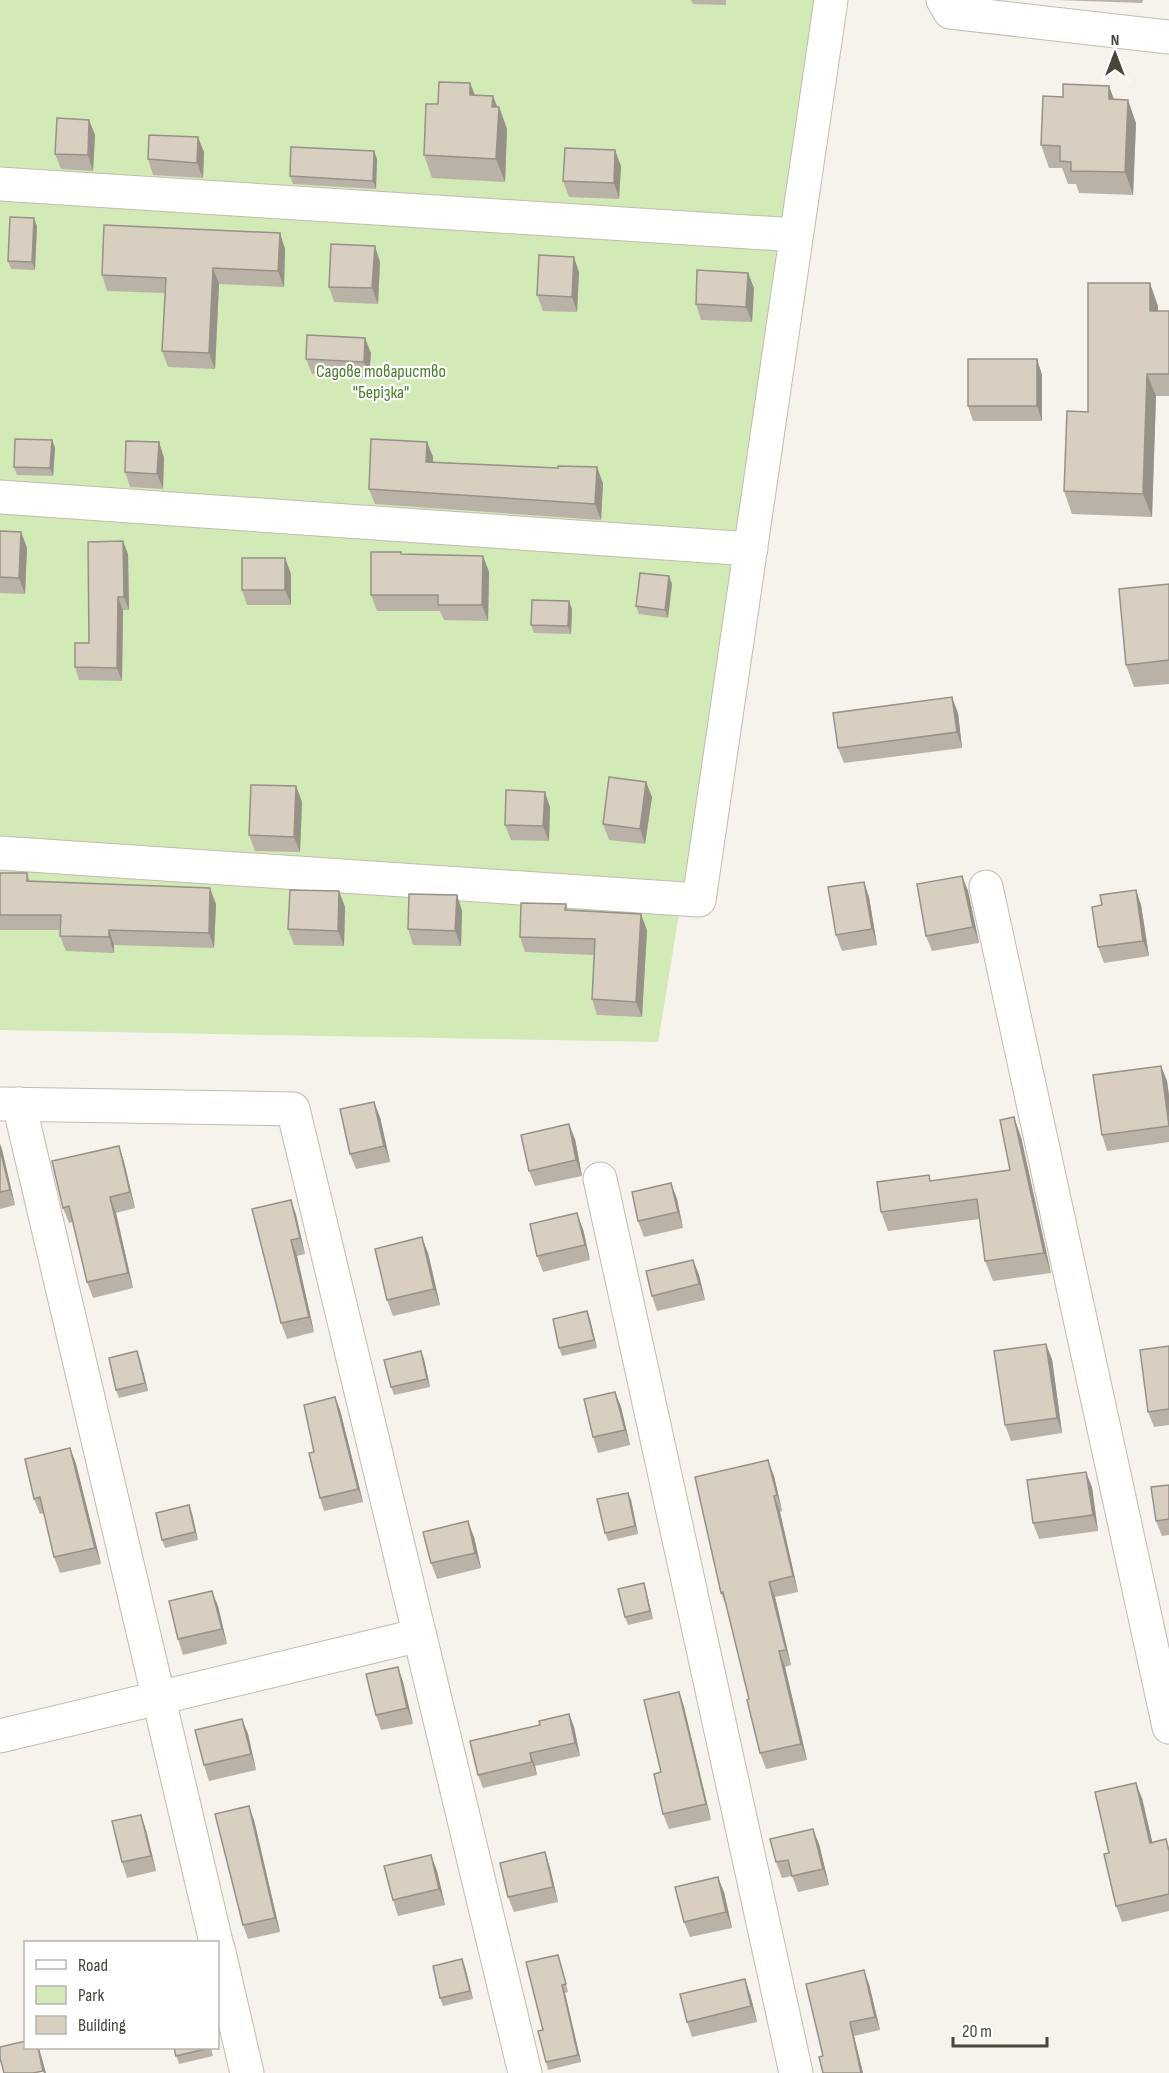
<svg xmlns="http://www.w3.org/2000/svg" width="1169" height="2073" font-family="'Sofia Sans Condensed',sans-serif">
<rect width="100%" height="100%" fill="#f6f3ec"/>
<!-- green -->
<path fill="#d2eab5" d="M0,0h829l-171,1042 -658,-12z"/>
<g fill="none" stroke-linecap="round" stroke-linejoin="round">
<defs>
<path id="minor" d="M943,0l7,12 219,25
M0,184l796,51
M0,497l751,52
M0,853l699,47 132,-900
M986,887l183,840
M0,1104l293,5 232,964
M19,1104l197,838
M600,1179l196,894
M0,1736l420,-101
M218,1948l29,125"/>
</defs>
<!-- minor casing -->
<use href="#minor" stroke="#c2bbae" stroke-width="35"/>
<!-- minor -->
<use href="#minor" stroke="#fff" stroke-width="33"/>
</g>
<!-- wall -->
<path fill="#bab2a6" d="M691,0h35v5l-33,-1z
M1056,0h87l-1,3z
M470,83l5,12 22,12h2l8,22 -2,53 -73,-4 -8,-23 14,-51z
M1109,86l5,13 22,24 -3,72 -54,-2 -3,-9h-8l-6,-16h-13l-8,-23 22,-48z
M89,120l6,15 -2,36 -32,-2 -6,-15z
M374,151l3,8 -1,30 -83,-5 -3,-8z
M204,152l-1,26 -50,-3 -5,-16z
M621,166l-2,33 -50,-2 -6,-16z
M37,226l-2,44 -24,-1 -3,-8z
M280,233l5,16 -1,38 -65,-3 -4,85 -47,-2 -6,-16 3,-58 -58,-2 -5,-16z
M380,262l-2,42 -44,-2 -5,-15z
M579,272l-2,40 -34,-1 -6,-16z
M748,273l6,15 -2,34 -51,-2 -5,-16z
M1158,306v5h11v85h-13l-4,121 -80,-3 -8,-23 24,-79z
M371,353l-2,24 -57,-3 -6,-15z
M1037,359l5,16v46h-69l-5,-15z
M52,440l3,8 -2,28 -36,-1 -3,-8z
M159,442l5,16 -1,31 -33,-2 -5,-15z
M427,442l6,15v6l170,20 -2,37 -226,-16 -6,-15z
M0,531l21,1 6,16 -2,46 -25,-1z
M128,554l1,56h-6l-1,71 -43,-1 -4,-13 14,-24z
M402,555l81,1 6,16 -1,49 -44,-1 -4,-9h-63l-6,-16z
M285,558l6,16v31h-44l-5,-15z
M672,584l-4,34 -29,-4 -3,-8z
M1169,584v100l-35,3 -8,-22z
M572,609l-1,25 -37,-1 -3,-8z
M958,713l4,35 -118,15 -6,-15z
M646,782l6,15 -7,47 -36,-4 -6,-16z
M296,786l6,16 -2,50 -45,-1 -6,-16z
M550,807l-1,34 -38,-1 -6,-15z
M0,873h27l3,8 186,23 -2,44 -100,-3v8l-48,-2 -6,-15 1,-6h-61z
M962,876l6,15 11,52 -47,8 -6,-15z
M864,882l5,15 8,48 -35,6 -6,-16z
M1136,890l5,15 8,51 -45,7 -6,-16 4,-42z
M457,895l5,16 -1,35 -48,-1 -5,-16z
M566,904l2,6 79,20 -5,87 -45,-2 -5,-16 2,-44 -69,-3 -5,-15z
M345,907l-1,39 -50,-1 -6,-16z
M1161,1066l6,15 2,15v46l-62,9 -5,-16z
M380,1117l10,45 -34,7 -6,-15z
M1021,1137l30,136 -58,8 -8,-20 -5,-42 -92,12 -7,-19 50,-31 79,-11z
M575,1139l7,37 -47,10 -6,-15z
M0,1144l15,61 -15,4z
M119,1146l5,16 11,46 -19,5 17,75 -40,10 -6,-16 -14,-60 -4,1 -6,-15z
M671,1183l6,16 6,29 -39,9 -6,-16z
M291,1200l5,15 9,39 -8,2 17,76 -27,7 -6,-16z
M583,1229l7,31 -47,12 -6,-16z
M428,1253l12,52 -47,11 -6,-16z
M693,1260l6,15 6,25 -48,11 -5,-15z
M590,1319l7,29 -35,8 -3,-8z
M1169,1346v79l-15,2 -6,-15z
M140,1359l8,32 -29,7 -3,-8z
M424,1359l6,28 -36,8 -3,-8z
M1052,1359l10,74 -51,8 -6,-16z
M615,1392l6,15 9,38 -32,8 -5,-16z
M335,1397l5,13 23,92 -39,9 -4,-13 -6,-46z
M70,1448l6,16 25,100 -41,9 -6,-16 -10,-44 -4,1 -6,-15z
M774,1476l8,35 -2,1 18,80 -23,5 16,68 -6,2 22,93 -41,9 -6,-16 -11,-54 -22,-91 -6,-15z
M1169,1485v50l-7,1 -6,-15z
M1092,1487l6,44 -59,8 -6,-16z
M628,1493l3,7 7,34 -30,7 -3,-8z
M189,1505l9,35 -33,8 -3,-8z
M474,1537l7,31 -44,11 -6,-16z
M644,1583l9,36 -25,6 -3,-8z
M218,1606l9,38 -44,11 -5,-16z
M398,1667l5,15 10,42 -32,6 -5,-15z
M679,1692l5,15 27,113 -42,9 -6,-15 -2,-42z
M569,1714l5,13 6,29 -45,10 2,9 -54,13 -5,-13 62,-50z
M242,1719l6,15 8,36 -47,11 -5,-16z
M1142,1798l10,44 17,5v64l-47,11 -6,-16 -7,-53z
M254,1820l26,112 -32,7 -5,-14z
M146,1830l10,41 -29,7 -5,-16z
M819,1844l10,41 -31,7 -6,-16 -10,2 -6,-16z
M545,1852l5,16 8,34 -44,10 -6,-15z
M431,1855l6,16 8,34 -47,11 -5,-16z
M724,1892l8,36 -42,9 -6,-15z
M462,1959l3,8 8,32 -30,7 -3,-8z
M561,1963l7,29 -3,1 16,69 -33,8 -2,-8 -3,-32z
M869,1984l11,46 -26,6 9,37h-40v-17z
M750,1994l7,28 -65,15 -5,-15z
M174,2048h37l2,8 -34,8z"/>
<!-- shaded-wall -->
<path fill="#979187" d="M470,83l9,23 -9,-11z
M1109,86l8,23 -8,-10z
M493,96l6,15v-4l8,22 -2,53 -9,-23 -4,-52z
M1128,100l8,23 -3,72 -8,-23z
M89,120l6,15 -2,36 -5,-16z
M198,137l6,15 -1,26 -6,-15z
M615,150l6,16 -2,33 -5,-16z
M374,151l3,8 -1,30 -3,-8z
M34,218l3,8 -2,44 -3,-8z
M280,233l5,16 -1,38 -6,-16z
M375,246l5,16 -2,42 -6,-16z
M574,257l5,15 -2,40 -5,-15z
M213,268l6,16 -4,85 -6,-16z
M748,273l6,15 -2,34 -6,-15z
M1150,283l8,23v28l-8,-23z
M365,338l6,15 -2,24 -5,-15z
M1037,359l5,16v46l-5,-15z
M1147,374l9,22 -4,121 -9,-23z
M52,440l3,8 -2,28 -3,-8z
M159,442l5,16 -1,31 -6,-15z
M427,442l6,15 -1,21 -6,-16z
M597,467l6,16 -2,37 -6,-16z
M21,532l6,16 -2,46 -6,-16z
M123,541l5,13 1,56 -5,-13z
M483,556l6,16 -1,49 -6,-16z
M285,558l6,16v31l-6,-15z
M669,576l3,8 -4,34 -3,-8z
M118,597l5,13 -1,71 -5,-13z
M569,601l3,8 -1,25 -3,-8z
M952,697l6,16 4,35 -5,-16z
M646,782l6,15 -7,47 -5,-15z
M296,786l6,16 -2,50 -6,-15z
M545,792l5,15 -1,34 -6,-15z
M962,876l6,15 11,52 -6,-16z
M864,882l5,15 8,48 -5,-16z
M210,888l6,16 -2,44 -5,-15z
M1136,890l5,15 8,51 -6,-15z
M339,891l6,16 -1,39 -6,-15z
M457,895l5,16 -1,35 -6,-15z
M641,914l6,16 -5,87 -6,-15z
M109,930l5,15v8l-5,-16z
M1161,1066l6,15 2,15v25z
M374,1102l6,15 10,45 -6,-16z
M1014,1117l7,20 30,136 -7,-20z
M569,1124l6,15 7,37 -6,-16z
M0,1144l2,5 13,56 -5,-15 -10,-41z
M119,1146l5,16 11,46 -5,-16z
M671,1183l6,16 6,29 -5,-16z
M110,1197l6,16 17,75 -5,-15z
M291,1200l5,15 9,39 -5,-16z
M577,1213l6,16 7,31 -5,-15z
M422,1237l6,16 12,52 -6,-16z
M291,1240l6,16 17,76 -5,-15z
M693,1260l6,15 6,25 -6,-16z
M587,1311l3,8 7,29 -3,-8z
M1046,1344l6,15 10,74 -5,-15z
M137,1351l3,8 8,32 -3,-8z
M421,1351l3,8 6,28 -3,-8z
M615,1392l6,15 9,38 -5,-15z
M335,1397l5,13 23,92 -5,-13z
M70,1448l6,16 25,100 -6,-16z
M768,1460l6,16 8,35 -5,-16z
M1086,1472l6,15 6,44 -5,-16z
M628,1493l3,7 7,34 -3,-8z
M774,1496l6,16 18,80 -5,-16z
M189,1505l3,8 6,27 -3,-8z
M468,1521l6,16 7,31 -6,-15z
M769,1582l6,15 16,68 -5,-15z
M644,1583l9,36 -3,-8z
M212,1591l6,15 9,38 -5,-15z
M779,1651l6,16 22,93 -6,-16z
M398,1667l5,15 10,42 -6,-16z
M679,1692l5,15 27,113 -5,-16z
M569,1714l5,13 6,29 -5,-13z
M242,1719l6,15 8,36 -5,-16z
M530,1753l5,13 2,9 -5,-13z
M1136,1783l6,15 14,60 -6,-15z
M249,1806l5,14 26,112 -5,-14z
M141,1815l5,15 10,41 -5,-15z
M813,1829l6,15 10,41 -6,-16z
M545,1852l5,16 8,34 -5,-15z
M431,1855l6,16 8,34 -6,-16z
M718,1877l6,15 8,36 -6,-16z
M462,1959l3,8 8,32 -3,-8z
M864,1970l5,14 11,46 -5,-13z
M745,1979l5,15 7,28 -6,-16z
M562,1985l3,8 16,69 -3,-7z
M850,2022l4,14 9,37h-2z
M38,2048h1l2,7 5,18h-2l-1,-2z"/>
<!-- building -->
<path fill="#d8cfc1" stroke="#979187" stroke-width="1.5" d="M439,82l31,1v12l23,1 -1,11h7l-3,52 -72,-4 2,-51h12z
M1063,84l46,2v13l19,1 -3,72 -54,-1v-9l-11,-1v-15l-19,-1 2,-49 20,1z
M57,118l32,2 -1,35 -33,-1z
M149,135l49,2 -1,26 -49,-4z
M291,147l83,4 -1,30 -83,-5z
M565,148l50,2 -1,33 -51,-2z
M10,217l24,1 -2,44 -24,-1z
M104,225l176,8 -2,38 -65,-3 -4,85 -47,-2 4,-73 -64,-3z
M331,244l44,2 -3,42 -43,-1z
M539,255l35,2 -2,40 -35,-2z
M697,270l51,3 -2,34 -50,-3z
M1088,283h62v28h19v63h-22l-4,120 -79,-3 3,-80 21,1z
M307,335l58,3 -1,24 -58,-3z
M968,359h69v47h-69z
M15,439l37,1 -2,28 -36,-1z
M371,439l56,3 -1,20 132,6v-2l39,1 -2,37 -226,-15z
M126,441l33,1 -2,32 -32,-2z
M0,531l21,1 -2,46 -19,-1z
M123,541l1,56h-6l-1,71 -42,-1v-24h14l-1,-101z
M371,552h30v2l82,2 -1,49h-44v-10h-67z
M242,558h43v32h-43z
M640,573l29,3 -4,34 -29,-4z
M1169,584v76l-43,5 -7,-76z
M532,600l37,1 -1,25 -37,-1z
M952,697l5,35 -119,16 -5,-35z
M609,777l37,5 -6,47 -37,-5z
M251,785l45,1 -2,51 -45,-2z
M506,790l39,2 -2,34 -38,-1z
M0,873h27v8l183,7 -1,45 -100,-3v7l-49,-1 1,-21h-61z
M962,876l11,51 -47,9 -9,-52z
M864,882l8,47 -36,6 -8,-48z
M290,890l49,1 -1,40 -50,-2z
M1136,890l7,51 -45,6 -6,-40 10,-2 -2,-10z
M409,894l48,1 -2,36 -47,-2z
M521,903l45,1 -1,6 76,4 -5,88 -44,-3 3,-60 -75,-2z
M1161,1066l8,60 -67,9 -9,-60z
M374,1102l10,44 -34,8 -10,-45z
M1014,1117l30,136 -59,8 -8,-62 -96,13 -4,-30 52,-7 1,6 80,-11 -10,-50z
M569,1124l7,36 -47,11 -8,-36z
M119,1146l11,46 -20,5 18,76 -41,9 -18,-76 -6,2 -11,-47z
M0,1149l10,41 -10,2z
M671,1183l7,29 -40,9 -6,-29z
M291,1200l9,38 -9,2 18,77 -28,6 -29,-114z
M577,1213l8,32 -48,11 -7,-32z
M422,1237l12,52 -47,11 -12,-51z
M693,1260l6,24 -47,12 -6,-25z
M587,1311l7,29 -35,8 -6,-29z
M1046,1344l11,74 -52,7 -11,-74z
M1169,1346v63l-21,3 -8,-62z
M137,1351l8,32 -29,7 -7,-32z
M421,1351l6,28 -36,8 -7,-27z
M615,1392l10,38 -32,7 -9,-38z
M335,1397l23,92 -38,9 -11,-45 5,-1 -10,-47z
M70,1448l25,100 -41,9 -14,-60 -6,2 -9,-40z
M768,1460l9,35 -3,1 19,80 -24,6 17,68 -7,1 22,93 -41,9 -13,-53 2,-1 -26,-107 -2,1 -26,-116z
M1086,1472l7,43 -60,8 -6,-43z
M1169,1485v34l-13,2 -5,-34z
M628,1493l7,33 -30,7 -8,-34z
M189,1505l6,27 -33,8 -6,-27z
M468,1521l7,32 -44,10 -8,-31z
M644,1583l6,28 -25,6 -7,-28z
M212,1591l10,38 -44,10 -9,-38z
M398,1667l9,41 -31,7 -10,-41z
M679,1692l27,112 -43,10 -9,-40 7,-2 -17,-72z
M569,1714l6,29 -45,10 2,9 -54,13 -8,-34 70,-16 -1,-4z
M242,1719l9,35 -47,11 -9,-35z
M1136,1783l14,60 16,-4 3,12v43l-53,12 -12,-52 5,-1 -14,-61z
M249,1806l26,112 -32,7 -28,-111z
M141,1815l10,41 -29,6 -10,-41z
M813,1829l10,40 -31,7 -4,-16 -12,2 -6,-23z
M545,1852l8,35 -45,10 -8,-34z
M431,1855l8,34 -46,11 -9,-34z
M718,1877l8,35 -42,10 -9,-35z
M558,1955l8,29 -4,1 16,70 -32,7 -8,-31 5,-1 -17,-68z
M462,1959l8,32 -30,7 -7,-32z
M864,1970l11,47 -25,5 11,51h-38l-4,-16 4,-1 -17,-72z
M745,1979l6,27 -64,16 -7,-28z
M26,2041v7h12l5,23 -10,2h-29l-4,-15v-11z
M174,2048h36l-34,8z"/>
<g text-anchor="middle" stroke-width="4.5" stroke-linejoin="round" paint-order="stroke">
<!-- park labels -->
<g font-size="18" fill="#4a7f2a" stroke="#fff">
<text x="381" y="377">Садове товариство<tspan x="381" dy="21">"Берізка"</tspan></text>
</g>
</g>
<!-- legend -->
<rect x="24" y="1941" width="195" height="108" fill="#ffffff" stroke="#b7b4b0" stroke-width="1.5"/>
<rect x="36" y="1960" width="30" height="9" fill="#ffffff" stroke="#b7b4b0" stroke-width="1.5"/>
<text x="78" y="1971" font-size="18" fill="#4b4439">Road</text>
<rect x="36" y="1986" width="30" height="18" fill="#d2eab5" stroke="#b7b4b0" stroke-width="1.5"/>
<text x="78" y="2001" font-size="18" fill="#4b4439">Park</text>
<rect x="36" y="2016" width="30" height="18" fill="#d8cfc1" stroke="#b7b4b0" stroke-width="1.5"/>
<text x="78" y="2031" font-size="18" fill="#4b4439">Building</text>
<!-- north arrow -->
<g transform="translate(1115 54)" stroke="#ffffff" stroke-width="4.5" paint-order="stroke">
<path d="M0-4.5L10 22L0 15L-10 22Z" fill="#4b4439"/>
<text y="-9" font-size="16" font-weight="bold" text-anchor="middle" fill="#4b4439">N</text>
</g>
<!-- scale -->
<path d="M953 2037v9h94v-9" fill="none" stroke="#4b4439" stroke-width="3"/>
<text x="962" y="2037" font-size="18" fill="#4b4439" stroke="#ffffff" stroke-width="4.5" paint-order="stroke">20 m</text>
</svg>
